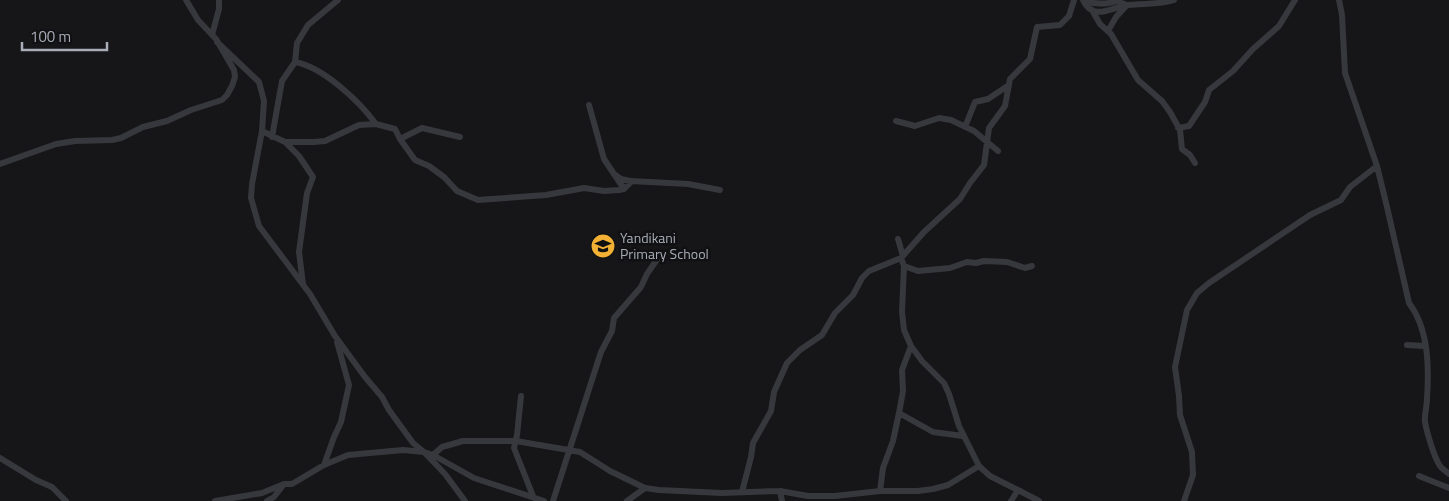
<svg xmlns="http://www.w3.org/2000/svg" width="1449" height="501" font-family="'Titillium Web',sans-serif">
<rect width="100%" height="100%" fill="#161618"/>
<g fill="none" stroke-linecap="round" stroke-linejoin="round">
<!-- minor -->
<path stroke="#37383d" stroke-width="6" d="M1083,0c10,22 29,7 45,5 16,-2 31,0 46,-5
M1084,0c8,4 23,5 32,1l11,4 -11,12 -8,14
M1339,0l3,15 3,58 32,93 10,41 22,96c20,26 20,65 18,96 0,8 -3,16 -2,23 2,11 9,35 15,44 2,3 6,5 9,8
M1092,10l8,14 11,10 27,46 24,21 8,11 10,18 2,19 8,6 5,8
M212,35l7,-26v-9
M217,42l42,40 5,19 -2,30 -10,53 -1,14 8,28 51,68 25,42 30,41 17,20 7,13 24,33 11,9 9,3 41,23 70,23
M295,62c28,5 64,39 81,62
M589,105l15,54 20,30
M896,121l19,5 24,-8 12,2 23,11 24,20
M965,127l10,-25 13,-3 21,-14
M1178,128l11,-2 16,-24 4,-12 24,-19 20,-22 26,-23 16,-26
M262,131l23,11h29l11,-1 34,-16 17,-1 19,5 5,10 22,-11 38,9
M272,137l10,-56 13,-19 2,-19 11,-18 30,-25
M400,139l15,21 14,6 15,11 13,14 21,9 68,-5 38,-7 20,3 15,-1 5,-1 8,-8
M285,142l14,14 14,21 -6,16 -8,59 4,32
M0,164l56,-20 19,-3 37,-1 9,-2 22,-11 24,-6 24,-11 31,-10 5,-5 5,-9 3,-9 -1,-7 -18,-31 -18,-19 -12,-20
M614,174l7,5 9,2 58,3 32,6
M898,239l5,17
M901,258l3,8 -2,46 2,18 7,16 11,15 22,22 5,11 10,32 20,40
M904,266l14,5 32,-3 17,-6 9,1 8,-2 23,1 18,6 7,-2
M1407,345l18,1
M521,396l-4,39 -3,13 19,48
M899,413l34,19 30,4
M433,455l9,-8 21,-6h53l64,11 30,19 35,17 14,2 63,3 58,-2 2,10
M0,458l36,22 16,7 14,14
M324,465l10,-28 7,-15 8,-37 -12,-43
M1419,476l30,12
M1018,490l21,11
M780,491l28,5h27l45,-5h38l15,-2 15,-4 31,-19 11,10 28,14 -7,11
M880,491l3,-23 10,-27 6,-28 4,-22 -1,-21 9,-24
M742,492l9,-35 2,-14 18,-32 3,-19 13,-29 13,-13 22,-15 13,-22 18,-18 9,-17 7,-7 32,-13 23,-26 36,-33 10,-16 14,-18 5,-37 16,-22 5,-27 20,-20 7,-32 23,-2 9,-9 5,-16
M215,501l47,-8 22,-9
M267,501l7,-4 10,-13h8l32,-19 24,-10 55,-5 21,2 21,22 20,27
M553,501l48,-149 11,-21 2,-13 27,-31 6,-13 11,-16
M627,501l18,-13
M1184,501l9,-26 -1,-23 -12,-37 -1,-19 -4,-29 12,-57 10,-17 12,-10 101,-68 31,-15 9,-13 27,-21"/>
</g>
<!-- icons -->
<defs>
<symbol id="school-disc" viewBox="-11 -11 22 22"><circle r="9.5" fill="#f2b134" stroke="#111113"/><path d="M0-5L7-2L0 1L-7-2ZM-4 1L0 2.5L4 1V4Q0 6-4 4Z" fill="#111"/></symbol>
</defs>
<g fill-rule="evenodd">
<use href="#school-disc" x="589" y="232" width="28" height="28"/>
</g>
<g text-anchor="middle" stroke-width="5" stroke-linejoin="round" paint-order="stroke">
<!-- poi labels -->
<g font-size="14" fill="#a8adb8" stroke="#111113" text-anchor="start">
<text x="620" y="243">Yandikani<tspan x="620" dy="16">Primary School</tspan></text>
</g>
</g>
<!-- scale -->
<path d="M22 42v8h85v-8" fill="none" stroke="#a8adb8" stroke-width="2.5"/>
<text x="30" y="42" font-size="15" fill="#a8adb8" stroke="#111113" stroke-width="4" paint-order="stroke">100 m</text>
</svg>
